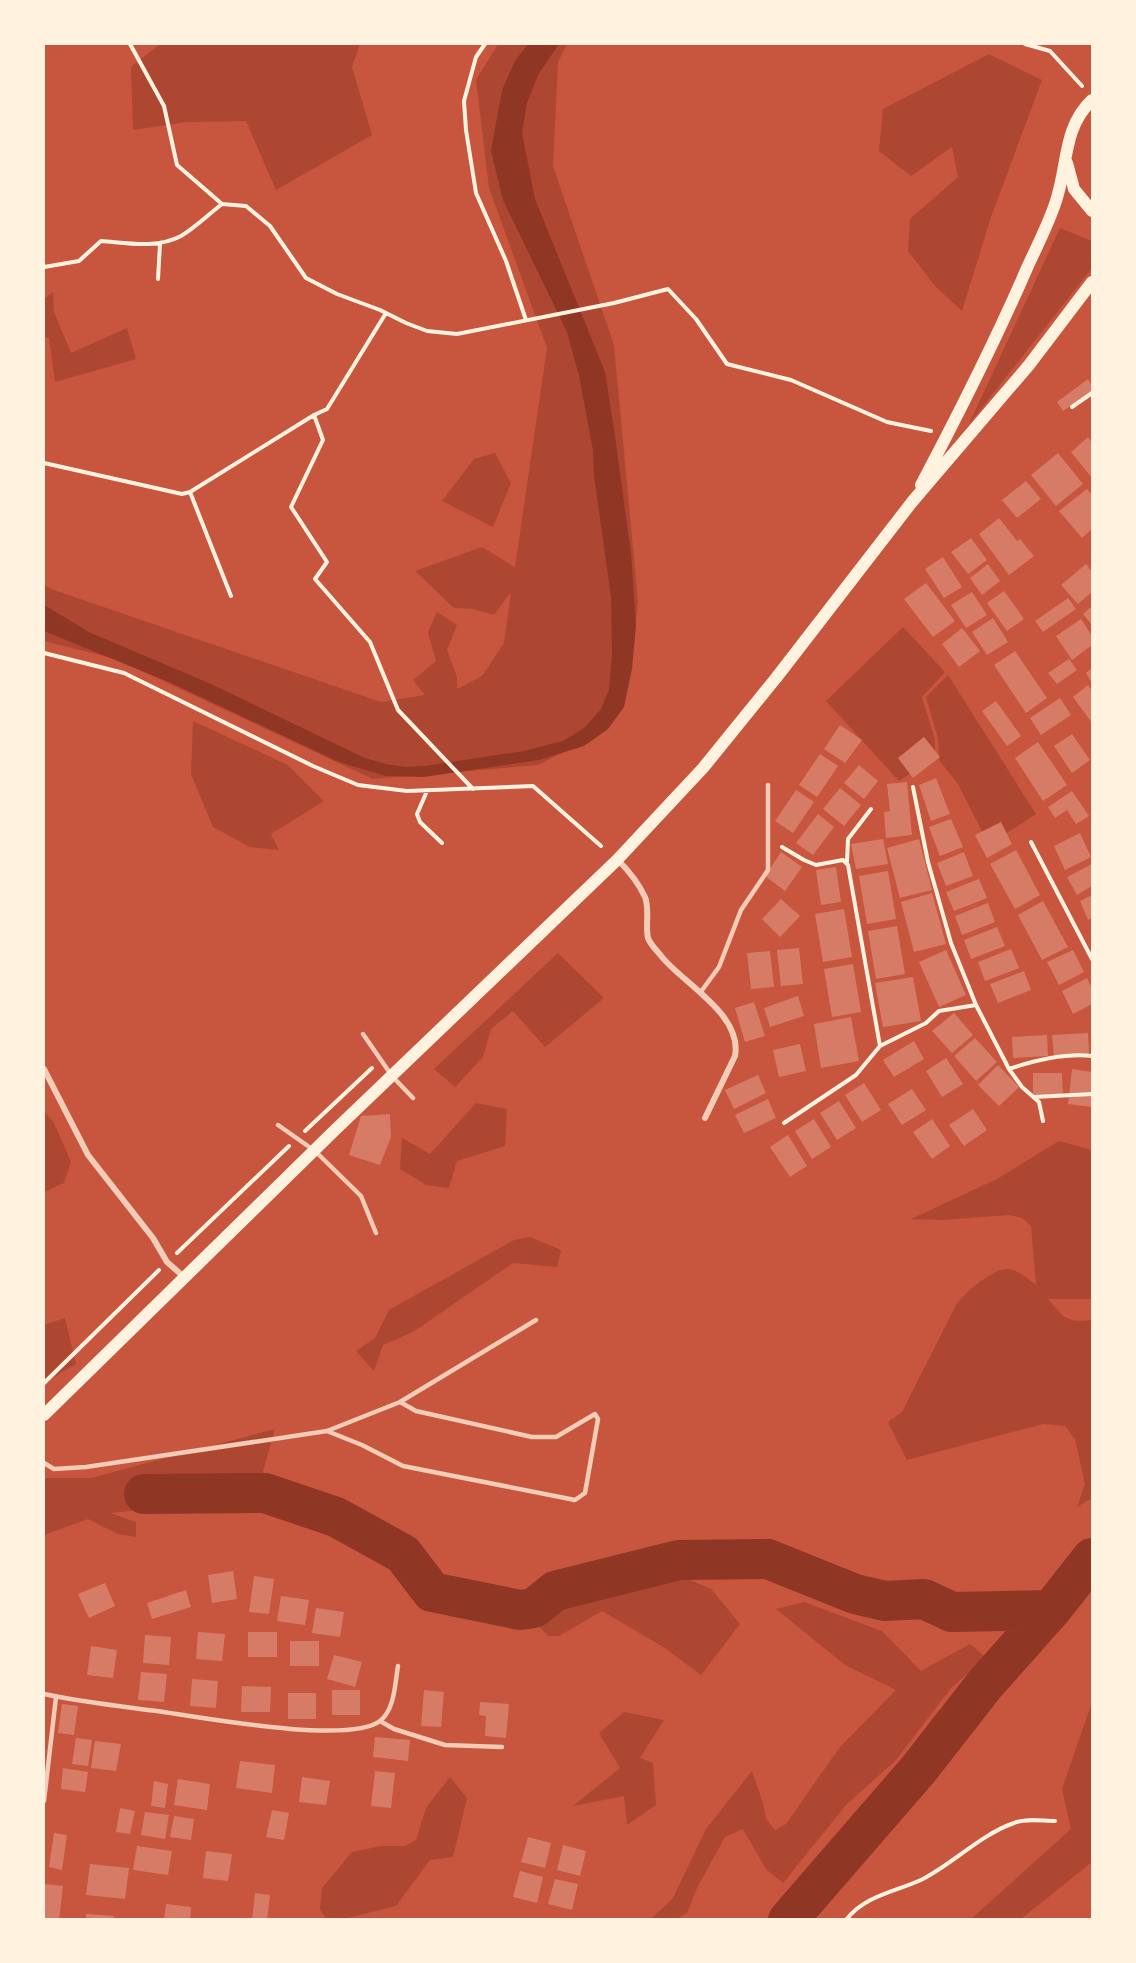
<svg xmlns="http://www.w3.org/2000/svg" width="1136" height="1963" font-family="Quicksand,sans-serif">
<rect width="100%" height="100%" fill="#c8553d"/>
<!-- green -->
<path fill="#ae4732" d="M160,44h200l-8,23 20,68 -96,55 -30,-69 -59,1 -54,8 -2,-63z
M498,44h69l-9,18 -5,104 61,179 24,256 -7,71 -31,61 -62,32 -165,14 -257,-120 -72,-18v-56l10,5 327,112 44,-7 -12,-15 23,-19 -8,-29 9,-20 20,13 -10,25 10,27v12l25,-13 22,-33 7,-51 -17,23 -21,-6 -19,-1 -39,-37 67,-24 33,20 32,-219 -58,-160 -13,-108z
M989,54l53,26 -51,137 -29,94 -27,-25 -27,-35 2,-32 48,-42 -6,-30 -41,29 -32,-25 4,-42z
M1060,228l32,13v27l-123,156z
M53,292l1,20 17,41 56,-25 9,31 -81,23 -6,-44 -5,-1v-38z
M495,453l16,30 -18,44 -51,-26 32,-42z
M903,627l42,45 -23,25 13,43v17l-36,24 -73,-80z
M948,675l88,139 -47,31 -31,-61 -19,-24 -1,-21 -12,-42z
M193,721l95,44 36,36 -53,33 8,16 -29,-3 -37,-20 -22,-53z
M558,953l46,45 -59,49 -32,-36 -22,18 -8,28 -28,30 -21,-18z
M476,1103l31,6 -2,37 -48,15 -8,27 -23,-3 -26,-16 2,-31 28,16z
M44,1111l10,12 17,39 -7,21 -20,9z
M1059,1141l33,9v149h-44c16,19 18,24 44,21v178l-15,9 8,-23 -10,-45 -10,-13 -22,-2 -136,36 -19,-38 14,-10 54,-107c7,-9 13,-15 21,-21 27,-20 34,-20 59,1l-5,-59 -9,-8 -13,-3 -67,5 -31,-1 86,-40z
M530,1237l31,13 -4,17 -44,-4 -100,69 -30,13 -9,26 -18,-20 19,-13 14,-28 125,-70z
M65,1318l11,46 -32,19v-58z
M275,1429l-12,42 4,39 -65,-6 -92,9 26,9v15l-18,-3 -30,-15 -44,16v-57h47z
M679,1575l32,14 29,35 -39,51 -36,-27 -63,-37 -43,25h-11l-17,-18 18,-14 29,-15 11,13z
M804,1602l78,29 39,40 49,-27 16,14 -35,30 -55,72 -50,45 -63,78 -17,-14 -23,-40 -18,8 -28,51 -10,25 -10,6h-26l22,-21 33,-69 46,-58 11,32 3,16 9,11 11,-6 54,-77 56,-57 -51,-25 -69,-56z
M1092,1702v160l-71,57h-50l100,-90 -9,-40z
M624,1712l40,8 -24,38 13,5 3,42 -29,20 -3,-29 -51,10 47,-38 -21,-35z
M450,1777l17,21 -14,59 -23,3 -34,46 -52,13h-18l-6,-10 2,-21 30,-36 29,-6h24l11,-6 10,-32z"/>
<!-- water -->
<path fill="#8f3625" d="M528,44h31l-21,31 -11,28 -5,30 13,66 70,173 10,64 16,117 5,72 -4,44 -8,38 -16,22 -24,17 -45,14 -115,17 -38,-1 -47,-14 -170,-80 -125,-51v-26l47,28 120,51 154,74 21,6 19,3 20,-1 99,-15 39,-10 21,-13 17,-19 8,-19 3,-36 -1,-57 -17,-121 -1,-26 -14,-74 -12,-44 -64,-132 -12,-49 11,-61 13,-29z"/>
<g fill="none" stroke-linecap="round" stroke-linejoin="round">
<!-- river -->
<path stroke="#8f3625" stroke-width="40" d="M144,1494l121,-1 71,24 67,37 29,38 88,18 14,-2 21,-17 124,-31 89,-1 87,35 30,7 39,-2 28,13 99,-2
M788,1920l130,-150 68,-87 65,-73 41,-52"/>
</g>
<!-- building -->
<path fill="#d67c66" d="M1088,379l4,7v5l-29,20 -6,-9z
M1088,437l4,6v35l-21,-26z
M1058,453l25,31 -27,22 -25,-31z
M1026,481l15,18 -24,19 -15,-18z
M1087,489l5,6v34l-10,9 -23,-27z
M999,518l18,23 3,-2 14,17 -25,19 -30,-41z
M971,538l16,22 -19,14 -17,-22z
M943,557l19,30 -18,11 -19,-29z
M988,564l12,17 -18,14 -12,-17z
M1086,564l6,8v20l-14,12 -17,-19z
M926,583l29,38 -22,16 -29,-38z
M1004,591l20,28 -17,12 -20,-28z
M972,592l15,23 -21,13 -15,-23z
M1068,598l8,11 -33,23 -8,-11z
M1092,606v19l-9,-11z
M993,618l15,24 -21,13 -15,-23z
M1081,619l11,17v9l-20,15 -16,-24z
M962,628l18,23 -21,16 -17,-23z
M1015,651l32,47 -21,15 -32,-48z
M1069,659l8,11 -20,14 -9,-11z
M1092,668v15l-6,-10z
M1088,685l4,6v32l-19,-26z
M1060,698l11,17 -30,20 -11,-17z
M996,701l25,35 -14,10 -25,-35z
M840,725l22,15 -17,23 -21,-14z
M1072,734l18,26 -18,13 -18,-27z
M924,737l16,20 -27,21 -15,-20z
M1038,742l29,43 -24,16 -28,-43z
M820,754l18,12 -21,31 -18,-12z
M859,765l19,16 -14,18 -20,-16z
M936,778l14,36 -19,7 -12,-36z
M907,782l5,53 -26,3 -2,-26 6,-1 -3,-27z
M840,788l21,17 -17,21 -21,-17z
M796,790l18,12 -21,31 -18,-12z
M1072,791l17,25 -13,8 -9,-14 -12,8 -7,-11z
M818,814l16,13 -21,28 -17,-12z
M951,819l12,28 -23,9 -11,-29z
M1001,822l11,22 -25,14 -12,-23z
M1080,833l11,24 -26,13 -11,-24z
M883,839l5,25 -32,5 -5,-25z
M919,839l13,51 -32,8 -13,-50z
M1016,850l24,45 -25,14 -25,-45z
M781,852l21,15 -17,24 -20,-15z
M964,852l9,24 -27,10 -9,-23z
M1092,864v22l-15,9 -10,-18z
M836,867l5,35 -20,3 -5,-35z
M888,871l8,48 -29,5 -8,-48z
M979,879l8,19 -33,13 -8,-19z
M932,893l14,51 -32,8 -13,-50z
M1092,895v23l-4,2 -8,-19z
M781,899l19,17 -20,21 -18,-18z
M1043,901l25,46 -26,13 -24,-45z
M988,903l7,19 -33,13 -7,-19z
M844,909l8,48 -29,5 -8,-48z
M897,926l8,48 -29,5 -8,-48z
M997,927l8,19 -34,13 -7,-19z
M799,948l4,36 -22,2 -4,-36z
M1011,949l8,19 -34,13 -7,-19z
M946,950l20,45 -27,12 -20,-45z
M1073,950l11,22 -25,13 -12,-23z
M770,951l4,36 -23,2 -4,-36z
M853,964l8,48 -29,5 -8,-48z
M1024,971l7,19 -33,13 -8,-19z
M913,977l8,44 -38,6 -8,-44z
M1087,978l5,10v16l-19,10 -11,-23z
M798,996l6,20 -34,11 -6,-19z
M754,1002l11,34 -20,6 -10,-34z
M954,1013l19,22 -21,18 -20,-22z
M851,1017l8,44 -38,7 -7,-44z
M1088,1033l1,21 -35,2 -2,-21z
M1047,1035l1,21 -35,2 -1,-21z
M975,1038l22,24 -21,19 -22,-25z
M914,1041l10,18 -30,18 -11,-17z
M800,1044l6,27 -27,6 -6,-27z
M946,1058l17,26 -21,13 -16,-26z
M998,1065l21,22 -20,19 -21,-21z
M1072,1069l20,3v35l-24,-3z
M1033,1073h29l1,24h-30z
M758,1075l8,18 -32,16 -9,-19z
M864,1083l17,27 -19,12 -17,-27z
M912,1089l14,21 -24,15 -14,-21z
M768,1099l8,19 -32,15 -9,-18z
M839,1101l17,27 -19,12 -17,-27z
M973,1109l14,21 -23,16 -15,-21z
M390,1114l1,23 -11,28 -31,-10 12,-39z
M814,1119l17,28 -19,12 -17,-28z
M932,1119l18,27 -18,13 -19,-27z
M788,1135l19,31 -17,11 -20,-30z
M233,1571l4,28 -25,4 -4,-28z
M254,1576l20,3 -5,35 -20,-2z
M105,1583l10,23 -26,12 -11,-24z
M186,1590l5,17 -39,12 -5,-16z
M281,1596l28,4 -4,25 -28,-4z
M316,1608l28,4 -4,25 -28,-4z
M198,1632l27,2 -3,27 -26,-2z
M248,1632h29v25h-29z
M145,1635l26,2 -2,28 -26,-2z
M290,1641h29v25h-29z
M91,1646l26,4 -4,28 -26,-3z
M334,1655l28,7 -7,25 -28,-8z
M141,1672l26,2 -3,28 -26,-2z
M192,1679l26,2 -2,27 -26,-2z
M242,1686l29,1 -1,25h-29z
M332,1690h28v25h-28z
M424,1690l20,2 -3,35 -20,-1z
M288,1693h28v26h-28z
M480,1702l29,2 -3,34 -21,-2 1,-20 -7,-1z
M62,1704l16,2 -4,29 -16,-2z
M375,1737l35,3 -2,21 -35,-4z
M76,1738l16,2 -4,26 -16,-2z
M95,1741l26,3 -5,27 -25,-3z
M240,1761l35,4 -3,28 -36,-5z
M63,1768l25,4 -3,20 -24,-3z
M375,1771l20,2 -4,35 -20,-2z
M302,1777l28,4 -4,24 -27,-3z
M178,1779l32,5 -3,26 -33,-5z
M154,1781l14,3 -3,24 -14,-2z
M120,1808l15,3 -5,23 -14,-2z
M272,1810l17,3 -5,27 -18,-3z
M145,1812l24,3 -4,24 -24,-4z
M174,1816l20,3 -3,21 -21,-3z
M54,1833l13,2 -5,35 -13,-3z
M528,1837l23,6 -6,25 -24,-6z
M563,1845l23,6 -6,25 -23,-6z
M137,1846l35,5 -4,24 -35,-5z
M206,1851l26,3 -4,27 -25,-3z
M90,1864l39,4 -4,31 -39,-4z
M520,1871l23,6 -6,26 -24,-6z
M555,1879l23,5 -6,26 -24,-6z
M44,1884l19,2 -4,34h-15z
M255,1893l15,2 -3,25h-15z
M166,1904l25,3 -1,13h-26z
M86,1914l28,2 -1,4h-27z"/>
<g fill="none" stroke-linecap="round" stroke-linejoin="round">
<!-- path -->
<path stroke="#fff3e0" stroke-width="4" d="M130,44l34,62 13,59 45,39
M485,44l-9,13 -12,44 2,29 10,63 30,68 20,59
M1025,44l25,7 32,35
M44,267l35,-6 22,-20c27,2 55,8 80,-5 14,-8 28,-22 41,-32l24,2 24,20 36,52 31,16 43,16 26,13 21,8 30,3 157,-31 54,-14 28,30 31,45 64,16 96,42 44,9
M158,279l2,-35
M386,313l-59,96 -13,6 9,25 -32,67 36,55 -12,17 55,63 28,68 75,79
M1072,407l20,-14
M44,463l138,31 8,-2 41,104
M190,492l124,-77
M44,653l80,20 189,93 45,19 49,6 126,-5 68,60
M913,787l15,75 23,81 25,62
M427,791l-10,23 3,8 22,21
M1031,842l61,117
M782,847l22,13 12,5 27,-5 5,5 32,181
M847,862l1,-23 23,-30
M1009,1069c27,-9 55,-16 83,-13
M1034,1097l58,-3
M784,1123l72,-48 24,-29 46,-23 13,-12 37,-6 33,64 13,18 17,15 4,19
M305,1131l67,-63
M177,1253l112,-107
M44,1383l115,-113
M846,1920c19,-25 50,-28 77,-41 31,-16 57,-44 91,-56 11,-5 29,-2 41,-2"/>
<!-- service -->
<path stroke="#f1ccb7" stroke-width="4.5" d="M700,993l19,-26 22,-57 27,-40v-85
M363,1034l29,42 21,22
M278,1125l37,26 46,45 15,37
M400,1402l136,-82
M44,1463l10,6 32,-2 241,-36 73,-29 16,9 116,26h24l39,-23 3,5 -13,74 -10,7 -172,-34 -41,-21 -35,-14
M44,1694c37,8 75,12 113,17 42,6 192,34 223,10 15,-12 15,-38 18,-55
M380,1721l14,8 51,16 57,2
M44,1801l12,-104"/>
<!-- minor -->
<path stroke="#f1ccb7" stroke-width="6" d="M618,860c10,10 21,24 27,37 5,13 0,28 3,41 2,6 10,14 14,19 22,27 81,58 73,99l-30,62
M44,1069l44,86 65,83 14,24 17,15"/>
<!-- secondary -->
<path stroke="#fff3e0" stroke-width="12" d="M1067,163l7,26 18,22
M921,485c38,-72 74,-143 106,-217 10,-22 22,-45 29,-67 12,-36 7,-74 36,-101
M44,1415l292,-286 281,-269 86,-92 73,-90 136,-176 117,-137 63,-83"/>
</g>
<!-- border -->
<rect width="1136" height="1963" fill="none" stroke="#fff3e0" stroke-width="90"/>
</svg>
